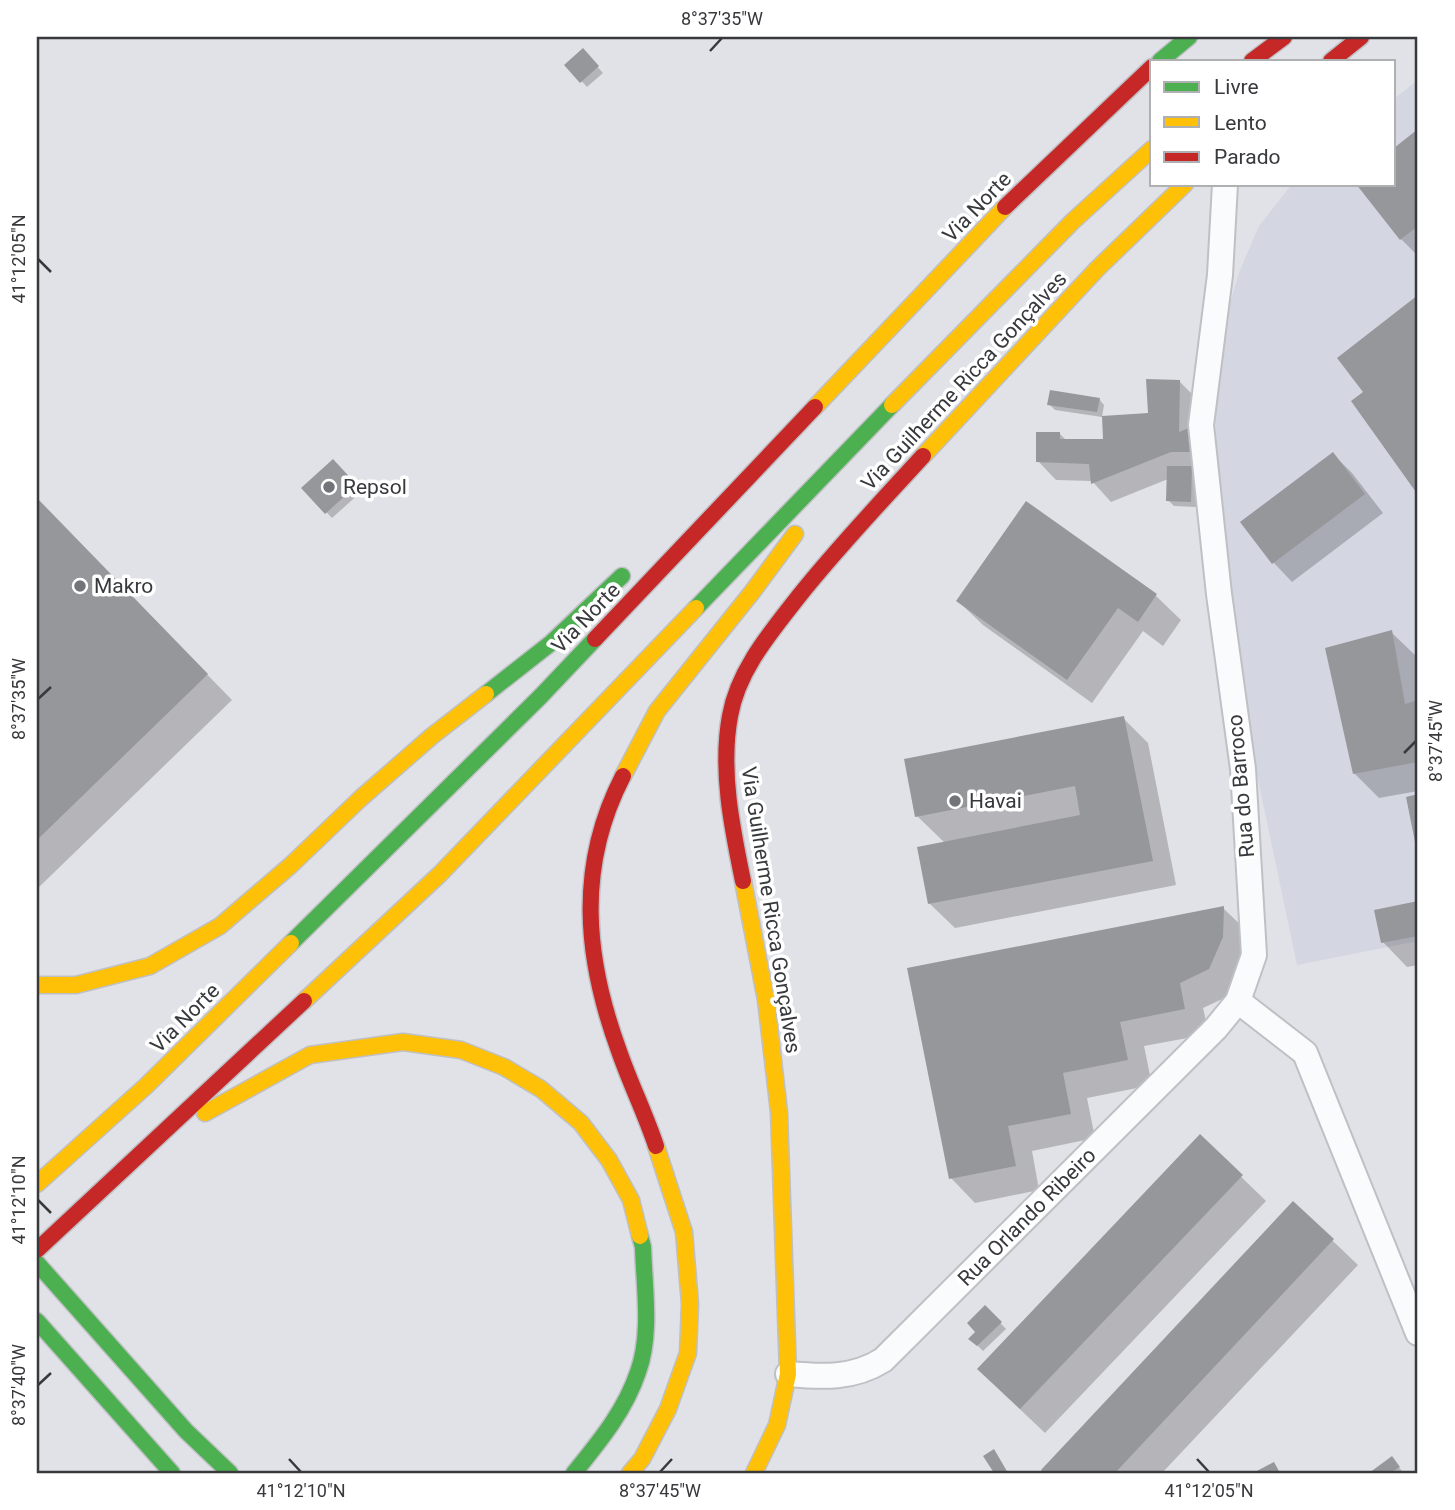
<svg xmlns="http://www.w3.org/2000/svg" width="1455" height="1510" font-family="Roboto,sans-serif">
<rect width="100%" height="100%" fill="#e1e2e8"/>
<!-- built -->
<path fill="#d4d6e2" d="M1418,80v861l-121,24 -78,-371 -7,-65 4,-118 9,-92 15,-49 19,-44 33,-42h102v-85z"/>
<!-- shadow -->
<path fill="#0003" d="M583,51l20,22 -16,14 -20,-22z
M1418,131v125l-17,-17 -43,-55h36v-34z
M1418,297v195l-64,-91 11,-9 -26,-34z
M1179,381l19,19 12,70h-17l4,4 -1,33 -22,-1 -6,-6v-21l-57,23 -19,-21 -36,-1 -18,-19 22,-27 6,6h38l46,-25z
M1099,399l5,6 -2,12 -47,-7 -6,-6z
M1333,454l19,19 31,40 -91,69 -18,-19 -31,-40z
M333,462l28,30 -29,26 -28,-29z
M37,500l195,200 -195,189z
M1027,504l129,92 25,24 -18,26 -20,-15 -51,72 -109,-78 -25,-24z
M1391,632l25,24 2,13v122l-39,7 -25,-25z
M1123,718l25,25 28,142 -221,43 -25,-24 15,-61 -28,-27z
M1418,903v62l-11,2 -24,-25 -7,-30z
M1223,908l25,24 -15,62 -30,14 6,26 -65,12 8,39 -65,13 8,40 -63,13 7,39 -64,13 -24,-25z
M1200,1137l66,64 -221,232 -41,-39z
M1293,1203l65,62 -196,208h-116l-3,-3z
M985,1307l21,22 -23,22 -12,-12 7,-7z
M1391,1459l13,14h-32z"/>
<!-- building -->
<path fill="#96979b" d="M583,48l16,18 -19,17 -16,-18z
M1418,129v97l-18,14 -44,-56h38v-36z
M1418,295v200l-67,-94 12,-9 -26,-34z
M1146,379l34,1 -1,52 15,-6 -2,26h-21l-80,32 -2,-20 -53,-2v-30h24v7h43l-1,-23 46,-3z
M1050,390l50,8 -3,14 -50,-7z
M1333,452l32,42 -93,70 -32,-42z
M333,459l24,26 -32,29 -24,-26z
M1167,466h25l-1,36 -25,-1z
M37,498l171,176 -171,166z
M1026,501l131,93 -19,28 -20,-14 -51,72 -111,-79z
M1392,630l13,74 13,-4v62l-65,12 -28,-126z
M1124,716l29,145 -225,43 -11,-57 163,-32 -5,-29 -160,31 -11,-58z
M1418,794v57l-1,1 -11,-55z
M1418,901v35l-37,7 -7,-33z
M1224,906l-1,31 -14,32 -29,14 5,26 -65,13 8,38 -65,13 8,41 -63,12 8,40 -67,13 -42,-211z
M1200,1134l43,41 -223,234 -43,-40z
M1293,1201l41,38 -219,234h-71l-3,-3z
M985,1305l17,17 -25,24 -9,-7 7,-7 -8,-9z
M994,1449l14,24h-14l-11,-17z
M1392,1456l8,11 -10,6h-21z
M1274,1462l6,11h-27z"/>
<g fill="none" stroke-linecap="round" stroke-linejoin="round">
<defs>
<path id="street" d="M1238,1001l67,52 113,280
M788,1374c34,3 65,5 95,-14l333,-332 22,-27 16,-46 -11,-186 -24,-175 -18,-169 19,-150 5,-91"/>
<path id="fast" d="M1160,61l29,-24
M696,608l196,-203
M486,694l65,-51 71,-67
M291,943l249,-246 55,-58
M37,1263l149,168 44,42
M37,1321l135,152
M574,1473c25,-31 51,-62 64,-101 14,-38 6,-86 5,-125l-3,-11"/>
<path id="slow" d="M892,405l181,-184 79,-72
M815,407l190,-200
M923,456l174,-187 88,-85
M623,776l34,-65 96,-120 42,-57
M743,881l23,119 13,112 9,262 -11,51 -23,48
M37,985h39l74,-19 70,-40 71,-61 70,-67 71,-62 54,-42
M304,1001l136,-127 256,-266
M205,1113l105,-58 93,-13 58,8 43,17 37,22 40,34 28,37 22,40 9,36
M37,1184l109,-98 145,-143
M630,1473l12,-14 26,-50 20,-56 2,-49 -6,-72 -28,-86"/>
<path id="jam" d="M1252,61l32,-24
M1331,61l30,-24
M1005,207l147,-140
M595,639l220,-232
M623,776c-47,91 -38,182 -4,275 11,32 26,62 37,95
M743,881c-11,-53 -23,-111 -13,-165 8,-46 41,-84 69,-120 39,-49 82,-94 124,-140
M37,1250l267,-249"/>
</defs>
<!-- street casing -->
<use href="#street" stroke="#bfc0c4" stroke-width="28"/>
<!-- fast casing -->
<use href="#fast" stroke="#bfc0c4" stroke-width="19"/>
<!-- slow casing -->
<use href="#slow" stroke="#bfc0c4" stroke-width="19"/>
<!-- jam casing -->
<use href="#jam" stroke="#bfc0c4" stroke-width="19"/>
<!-- street -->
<use href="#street" stroke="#fafbfc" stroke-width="24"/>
<!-- fast -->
<use href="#fast" stroke="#4caf50" stroke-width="16"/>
<!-- slow -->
<use href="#slow" stroke="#ffc107" stroke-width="16"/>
<!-- jam -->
<use href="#jam" stroke="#c62828" stroke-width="16"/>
</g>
<!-- ticks -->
<path fill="none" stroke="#38393d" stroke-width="2.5" d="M710,51l12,-13M38,259l13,13M38,699l13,-12M1404,753l12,-12M38,1200l13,13M38,1385l13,-12M289,1459l12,13M1197,1459l12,13M660,1472l12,-13"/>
<!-- markers -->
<g fill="#737479" stroke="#fff" stroke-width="2.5">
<circle cx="329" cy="487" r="7"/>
<circle cx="80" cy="586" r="7"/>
<circle cx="955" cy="801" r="7"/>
</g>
<g text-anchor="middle" stroke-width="7" stroke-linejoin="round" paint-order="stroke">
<!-- street labels -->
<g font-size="21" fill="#38393d" stroke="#fff">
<text transform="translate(977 207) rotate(-46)" y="7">Via Norte</text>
<text transform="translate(964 381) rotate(-47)" y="7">Via Guilherme Ricca Gonçalves</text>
<text transform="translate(586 618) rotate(-46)" y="7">Via Norte</text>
<text transform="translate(1241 786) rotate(-95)" y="7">Rua do Barroco</text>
<text transform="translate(771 910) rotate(81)" y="7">Via Guilherme Ricca Gonçalves</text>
<text transform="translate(185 1018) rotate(-45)" y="7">Via Norte</text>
<text transform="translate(1027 1217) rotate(-45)" y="7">Rua Orlando Ribeiro</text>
</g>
<!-- poi labels -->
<g font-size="21" fill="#38393d" stroke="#fff" text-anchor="start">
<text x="343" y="494">Repsol</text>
<text x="94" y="593">Makro</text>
<text x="969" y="808">Havai</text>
</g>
</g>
<!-- border -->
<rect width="1455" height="1510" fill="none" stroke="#ffffff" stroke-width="77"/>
<!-- legend -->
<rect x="1150" y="60" width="245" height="126" fill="#ffffff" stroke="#afb0b1" stroke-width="2"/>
<rect x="1164" y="82" width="35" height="10" fill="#4caf50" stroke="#afb0b1" stroke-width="2"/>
<text x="1214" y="94" font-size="21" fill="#38393d">Livre</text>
<rect x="1164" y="117" width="35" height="10" fill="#ffc107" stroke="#afb0b1" stroke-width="2"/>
<text x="1214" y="130" font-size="21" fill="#38393d">Lento</text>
<rect x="1164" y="152" width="35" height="10" fill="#c62828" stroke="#afb0b1" stroke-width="2"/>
<text x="1214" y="164" font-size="21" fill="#38393d">Parado</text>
<rect x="38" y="38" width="1378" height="1434" fill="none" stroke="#38393d" stroke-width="2.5"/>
<g font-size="18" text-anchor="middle" fill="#38393d">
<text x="722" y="25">8°37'35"W</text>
<text transform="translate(19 259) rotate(-90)" y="6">41°12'05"N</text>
<text transform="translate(19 699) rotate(-90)" y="6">8°37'35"W</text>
<text transform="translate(1436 741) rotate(-90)" y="6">8°37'45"W</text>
<text transform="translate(19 1200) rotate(-90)" y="6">41°12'10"N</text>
<text transform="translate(19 1385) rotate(-90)" y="6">8°37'40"W</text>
<text x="301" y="1497">41°12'10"N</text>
<text x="660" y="1497">8°37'45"W</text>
<text x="1209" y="1497">41°12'05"N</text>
</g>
</svg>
